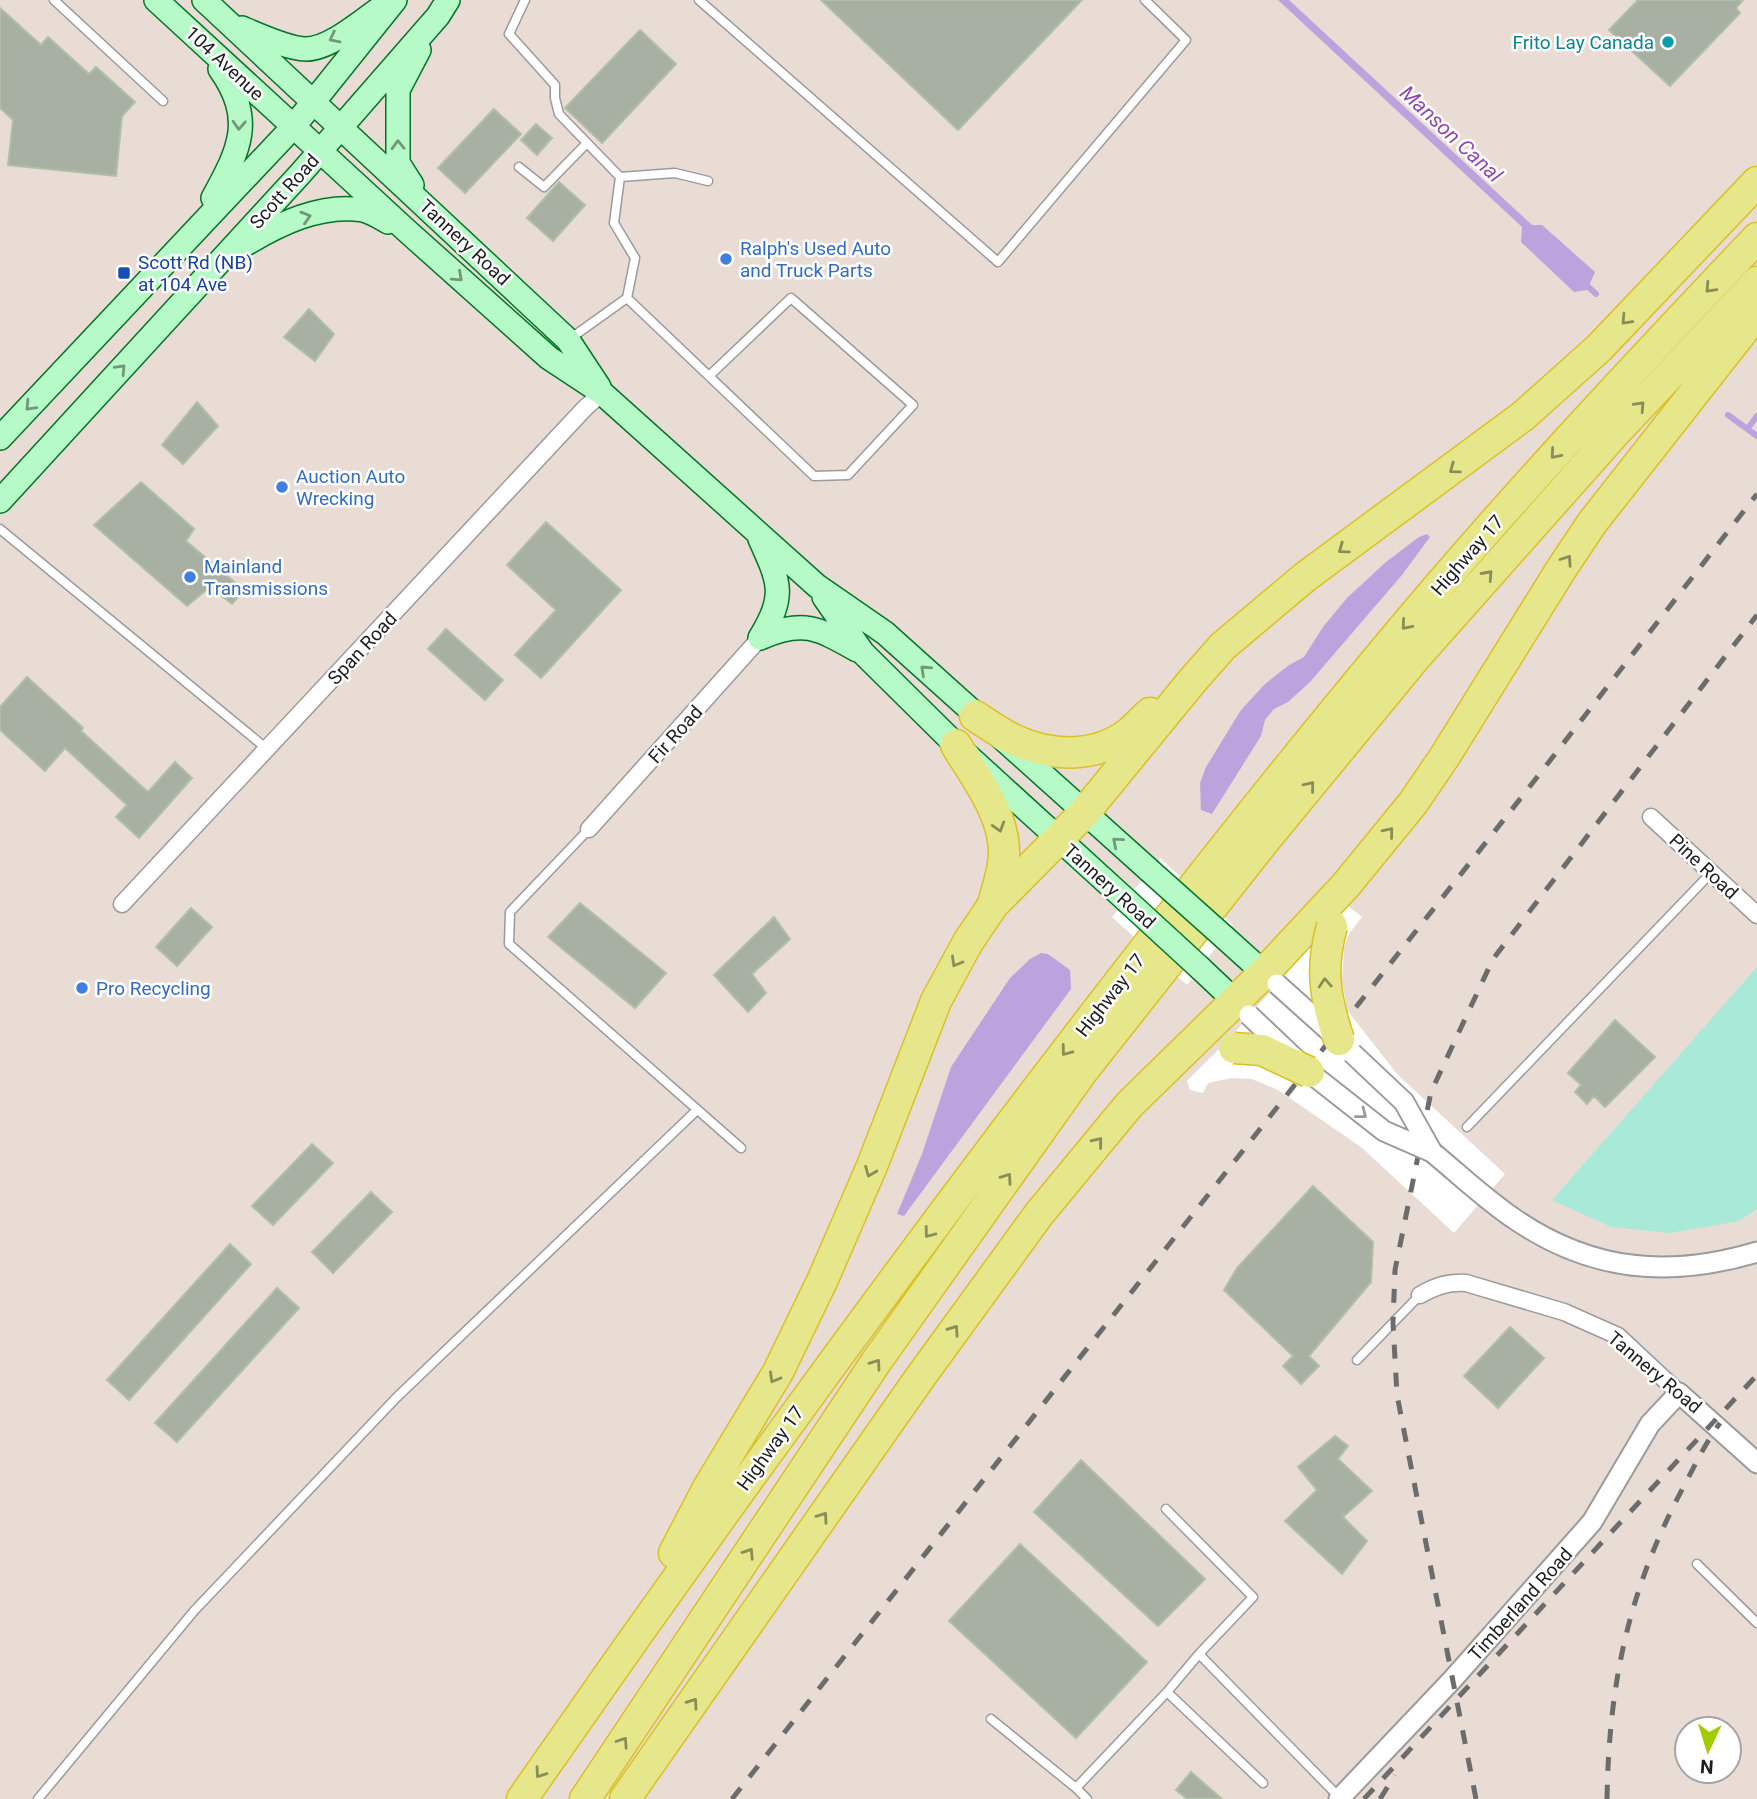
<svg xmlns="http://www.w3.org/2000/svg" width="1757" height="1799" font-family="Roboto,sans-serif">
<rect width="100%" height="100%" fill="#e5efe3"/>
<!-- industrial -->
<path fill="#e8dcd5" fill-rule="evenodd" d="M0,0h1757v1799h-1757zM1687,1729h42v42h-42z"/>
<!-- grass -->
<path fill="#a8ead7" d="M1757,967v242l-18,12 -69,12 -59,-6 -59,-27z"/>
<!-- water -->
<path fill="#bca3dd" d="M1278,0h11l243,225h10l53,47 -8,18 -13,2 -53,-50 1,-15z
M1427,534l3,3 -28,38 -92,107 -22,20 -14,7 -9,11 -4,16 -49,78 -11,-4 -1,-27 6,-16 35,-57 24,-26 24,-19 15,-8 19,-30 24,-29 39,-36 33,-25z
M1041,953l7,1 22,16 1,19 -167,227 -7,-2 25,-60 29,-87 59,-89 20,-19z"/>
<!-- pier -->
<path fill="#fff" d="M1160,858l73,67 -46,60 -75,-68z
M1348,906l14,11 -14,18 -4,14 -2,32 5,29 50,64 108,100 -51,59 -93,-86 -83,-57 -26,-11 -21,-1 -23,5 -5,10 -13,-3 -3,-9 46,-46 16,-20z"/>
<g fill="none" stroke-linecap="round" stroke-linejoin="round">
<!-- stream -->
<path stroke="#bca3dd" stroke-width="6" d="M1582,281l14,13
M1728,415l29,21
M1748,428l9,-12"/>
</g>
<!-- building -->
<path fill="#a8b0a3" stroke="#afc0a6" stroke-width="2" d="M821,0h261l-124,130z
M1638,0h105l-7,8 4,5 -70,73 -61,-56z
M0,8l41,37 7,-8 41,37 7,-7 39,35 -13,14 -6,60 -108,-11 5,-45 -13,-12z
M640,30l36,34 -74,79 -37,-35z
M494,109l27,25 -56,59 -27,-25z
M536,124l16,14 -15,17 -16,-15z
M559,182l26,23 -32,36 -26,-23z
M309,309l25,25 -19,27 -31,-24z
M197,402l21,24 -35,38 -21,-19z
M141,482l53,47 -8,12 58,49 -12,14 -22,-17 -23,19 -93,-81z
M546,522l75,68 -80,88 -26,-23 41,-45 -49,-45z
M446,629l57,51 -18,20 -57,-51z
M27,677l56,51 -2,3 67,61 27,-30 17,16 -53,60 -23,-21 11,-12 -62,-57 -20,23 -45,-41v-23z
M580,903l86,70 -31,35 -87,-71z
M191,908l21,19 -35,39 -21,-19z
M774,917l16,22 -38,35 14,19 -18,19 -34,-37z
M1615,1020l40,37 -50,50 -11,-11 -7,8 -12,-12 6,-7 -13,-12z
M312,1144l21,19 -60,62 -21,-19z
M1313,1186l60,56 -2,40 -62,74 10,10 -18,18 -18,-18 10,-10 -69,-66 13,-22z
M371,1192l21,20 -59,61 -21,-21z
M230,1244l21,20 -122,136 -22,-20z
M277,1288l22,20 -122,134 -22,-19z
M1510,1327l34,31 -46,50 -34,-32z
M1335,1436l13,10 -10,13 34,32 -29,26 24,24 -25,33 -57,-53 32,-31 -19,-23z
M1081,1460l124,119 -47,47 -124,-114z
M1020,1544l127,118 -71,76 -127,-117z
M1191,1772l31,27h-35l-11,-9z"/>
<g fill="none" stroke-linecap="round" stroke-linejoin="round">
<defs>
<path id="service" d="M54,0l109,101
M525,0l-16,34 46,51v13l4,16 61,63 -6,46 21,35 -8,40
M699,0l299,262 188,-222 -41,-40
M519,167l25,20 43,-44
M620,177l55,-4 33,8
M571,338l56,-40 187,178 34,-1 65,-70 -122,-107 -82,78
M0,529l267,220
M589,829l-79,83 -1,32 232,204
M1467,1127l244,-254
M1357,1360l63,-65
M1166,1509l87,88 -54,57
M1697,1564l60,59
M1167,1692l96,91
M991,1719l85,69
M38,1799l156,-188 202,-213 301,-288
M1087,1799l-11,-11 91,-96 32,-38 141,144"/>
<path id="minor" d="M1651,817l106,98
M589,829l171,-191
M122,904l463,-496 17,-15
M1420,1295c16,-9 27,-13 46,-12l98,29 54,24 61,57"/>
<path id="tertiary" d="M1432,1152c28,23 54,48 84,68 77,52 154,58 241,32
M1339,1799l113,-119 140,-158 58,-98 29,-31 78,70"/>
<path id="secondary" d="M156,0l251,231 142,127 53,35 215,193 68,47 264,237
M204,0l364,340 31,47
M242,28c16,7 47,21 64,21 23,0 55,-27 73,-40
M412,185l-14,-22v-73l21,-40
M213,198c27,-49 42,-79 7,-129
M244,245c35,-21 77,-42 119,-35 9,2 18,8 25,12
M0,438l294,-312 101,-126
M0,501l301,-328 137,-157 10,-16
M760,539c20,44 26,56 0,99
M824,597l39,56 93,92 170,155
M760,638c43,-19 58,-10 97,12
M1224,937l40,36
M1200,968l35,33"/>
<path id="motorway" d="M975,716c13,8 27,19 42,25 36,16 81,17 113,-9 7,-6 13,-13 20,-19
M956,745c19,32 50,71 48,111 -1,16 -7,33 -11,48
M674,1553l34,-65 70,-116 45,-93 49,-113 64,-165 32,-59 25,-37 91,-92 109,-133 30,-34 82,-69 218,-161 76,-68 158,-166
M522,1799c156,-225 316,-446 481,-665 125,-165 252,-329 385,-488 117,-141 243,-275 369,-408
M585,1799l291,-437 206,-290 184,-233 149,-181 198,-223 144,-153
M625,1799l294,-420 120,-165 90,-109 135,-132 82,-88 67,-82 32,-47 117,-188 30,-45 165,-210"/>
</defs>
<!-- service casing -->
<use href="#service" stroke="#9b9b9b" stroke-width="11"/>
<!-- minor casing -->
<use href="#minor" stroke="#9b9b9b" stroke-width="19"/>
<!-- tertiary casing -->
<use href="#tertiary" stroke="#9b9b9b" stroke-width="23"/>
<!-- secondary casing -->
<use href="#secondary" stroke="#047527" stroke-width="26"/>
<!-- motorway casing -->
<use href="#motorway" stroke="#dbc122" stroke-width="33"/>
<!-- service -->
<use href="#service" stroke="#fff" stroke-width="8"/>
<!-- minor -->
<use href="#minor" stroke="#fff" stroke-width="16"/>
<!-- tertiary -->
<use href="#tertiary" stroke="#fff" stroke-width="19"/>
<!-- secondary -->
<use href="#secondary" stroke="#b6fac7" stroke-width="23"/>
<!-- motorway -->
<use href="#motorway" stroke="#e5e78a" stroke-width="30"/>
<!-- rail -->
<path stroke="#6c6c6c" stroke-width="5" stroke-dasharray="14 14" stroke-linecap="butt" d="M732,1799l792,-1005 233,-300
M1364,1799l393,-424
M1380,1799l15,-24
M1476,1799l-79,-404 -4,-72 2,-53 36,-178 62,-133 264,-344
M1607,1799c2,-118 22,-211 78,-315 11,-21 21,-42 35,-61"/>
<defs>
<path id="tertiary-bridge" d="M1277,984l59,53
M1249,1015l60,57 75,59 48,21
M1352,1053l52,49 28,50"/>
<path id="secondary-bridge" d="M1149,870l75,67
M1126,900l74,68"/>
<path id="motorway-bridge" d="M1332,926c-12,43 -7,72 7,114
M1234,1048l28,2 47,22"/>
</defs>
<!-- tertiary-bridge casing -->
<use href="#tertiary-bridge" stroke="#9b9b9b" stroke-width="23" stroke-linecap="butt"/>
<!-- secondary-bridge casing -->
<use href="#secondary-bridge" stroke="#047527" stroke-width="26" stroke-linecap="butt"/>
<!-- motorway-bridge casing -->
<use href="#motorway-bridge" stroke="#dbc122" stroke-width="33" stroke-linecap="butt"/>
<!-- tertiary-bridge -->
<use href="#tertiary-bridge" stroke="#fff" stroke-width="19"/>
<!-- secondary-bridge -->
<use href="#secondary-bridge" stroke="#b6fac7" stroke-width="23"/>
<!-- motorway-bridge -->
<use href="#motorway-bridge" stroke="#e5e78a" stroke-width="30"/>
</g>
<!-- one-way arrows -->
<defs><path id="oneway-chevron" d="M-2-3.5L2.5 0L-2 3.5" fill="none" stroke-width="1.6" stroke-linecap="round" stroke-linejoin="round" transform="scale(1.75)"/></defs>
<g stroke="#72977b">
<use href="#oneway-chevron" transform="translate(334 38) rotate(153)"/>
<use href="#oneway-chevron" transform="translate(239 125) rotate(93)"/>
<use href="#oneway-chevron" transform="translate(398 145) rotate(-92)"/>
<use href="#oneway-chevron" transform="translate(306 217) rotate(-17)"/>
<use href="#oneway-chevron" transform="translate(458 277) rotate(42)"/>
<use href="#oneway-chevron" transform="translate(121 369) rotate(-47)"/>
<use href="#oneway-chevron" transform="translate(30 406) rotate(133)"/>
<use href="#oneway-chevron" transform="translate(925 670) rotate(-137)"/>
<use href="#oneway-chevron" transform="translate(1117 842) rotate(-139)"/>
</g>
<g stroke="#8b8d59">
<use href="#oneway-chevron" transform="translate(1710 288) rotate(133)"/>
<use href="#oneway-chevron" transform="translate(1626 320) rotate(133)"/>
<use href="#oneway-chevron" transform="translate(1640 406) rotate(-47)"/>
<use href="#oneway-chevron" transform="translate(1555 454) rotate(131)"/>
<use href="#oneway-chevron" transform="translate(1454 469) rotate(144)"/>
<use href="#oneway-chevron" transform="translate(1343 549) rotate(144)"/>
<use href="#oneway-chevron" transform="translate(1567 560) rotate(-56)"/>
<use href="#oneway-chevron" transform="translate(1488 575) rotate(-48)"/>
<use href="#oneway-chevron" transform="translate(1406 625) rotate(131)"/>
<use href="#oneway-chevron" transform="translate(1310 786) rotate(-51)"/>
<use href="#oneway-chevron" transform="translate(999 827) rotate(73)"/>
<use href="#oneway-chevron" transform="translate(1389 832) rotate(-51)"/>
<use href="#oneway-chevron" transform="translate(956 962) rotate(120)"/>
<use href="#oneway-chevron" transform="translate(1325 983) rotate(-94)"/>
<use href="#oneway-chevron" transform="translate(1066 1051) rotate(127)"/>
<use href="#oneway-chevron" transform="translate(1098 1142) rotate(-51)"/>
<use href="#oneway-chevron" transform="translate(870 1172) rotate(112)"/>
<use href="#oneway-chevron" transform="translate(1007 1178) rotate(-55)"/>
<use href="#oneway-chevron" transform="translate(929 1233) rotate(127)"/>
<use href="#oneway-chevron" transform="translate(954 1330) rotate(-55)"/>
<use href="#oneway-chevron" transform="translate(876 1364) rotate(-55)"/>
<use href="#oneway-chevron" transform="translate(774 1378) rotate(120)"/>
<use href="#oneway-chevron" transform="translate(823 1517) rotate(-55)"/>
<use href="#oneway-chevron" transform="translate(749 1553) rotate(-57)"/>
<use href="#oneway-chevron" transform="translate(693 1703) rotate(-55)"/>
<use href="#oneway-chevron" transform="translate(623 1742) rotate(-56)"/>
<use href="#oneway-chevron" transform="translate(540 1773) rotate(125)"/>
</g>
<use stroke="#9a9a9a" href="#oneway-chevron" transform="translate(1362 1114) rotate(38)"/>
<!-- markers -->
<circle fill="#0f9aa8" stroke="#fff" stroke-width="2.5" cx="1668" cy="42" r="7"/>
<g fill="#3f7fe0" stroke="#fff" stroke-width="2.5">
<circle cx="726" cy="259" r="7"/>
<circle cx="282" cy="487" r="7"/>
<circle cx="190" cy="577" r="7"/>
<circle cx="82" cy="988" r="7"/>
</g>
<rect fill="#1a4fb4" stroke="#fff" stroke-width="2.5" x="117" y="266" width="14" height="14" rx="3.5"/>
<g text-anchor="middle" stroke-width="5" stroke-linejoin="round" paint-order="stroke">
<!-- culture labels -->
<g font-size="19" fill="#0d838f" stroke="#fff" text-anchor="end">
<text x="1654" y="49">Frito Lay Canada</text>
</g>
<!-- street labels -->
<g font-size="19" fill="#1e1e1e" stroke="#fff">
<text transform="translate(225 63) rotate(43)" y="7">104 Avenue</text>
<text transform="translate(284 191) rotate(-48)" y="7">Scott Road</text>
<text transform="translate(465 242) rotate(43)" y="7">Tannery Road</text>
<text transform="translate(1467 555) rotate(-49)" y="7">Highway 17</text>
<text transform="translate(362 648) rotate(-47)" y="7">Span Road</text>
<text transform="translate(675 734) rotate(-48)" y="7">Fir Road</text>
<text transform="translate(1704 866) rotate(43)" y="7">Pine Road</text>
<text transform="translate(1110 886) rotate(42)" y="7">Tannery Road</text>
<text transform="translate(1110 995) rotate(-52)" y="7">Highway 17</text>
<text transform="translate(1655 1372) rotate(40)" y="7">Tannery Road</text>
<text transform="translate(770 1448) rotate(-54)" y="7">Highway 17</text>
<text transform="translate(1520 1604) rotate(-48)" y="7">Timberland Road</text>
</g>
<!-- shop labels -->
<g font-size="19" fill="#366cbe" stroke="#fff" text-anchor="start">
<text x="740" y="255">Ralph's Used Auto<tspan x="740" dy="22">and Truck Parts</tspan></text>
<text x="296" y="483">Auction Auto<tspan x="296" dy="22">Wrecking</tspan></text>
<text x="204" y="573">Mainland<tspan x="204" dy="22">Transmissions</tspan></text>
<text x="96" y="995">Pro Recycling</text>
</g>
<!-- transit labels -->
<g font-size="19" fill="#164399" stroke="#fff" text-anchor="start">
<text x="138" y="269">Scott Rd (NB)<tspan x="138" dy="22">at 104 Ave</tspan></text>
</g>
<!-- water labels -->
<g font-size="21" font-style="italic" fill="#9049ae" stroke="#fff">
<text transform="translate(1451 134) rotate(43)" y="7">Manson Canal</text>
</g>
</g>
<!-- north arrow -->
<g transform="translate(1708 1750) rotate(184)"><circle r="33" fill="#ffffff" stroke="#a5a5a5" stroke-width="2"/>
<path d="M0-5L12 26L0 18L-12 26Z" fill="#a2cb00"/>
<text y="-10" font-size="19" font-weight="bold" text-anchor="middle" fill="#1e1e1e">N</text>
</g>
</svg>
